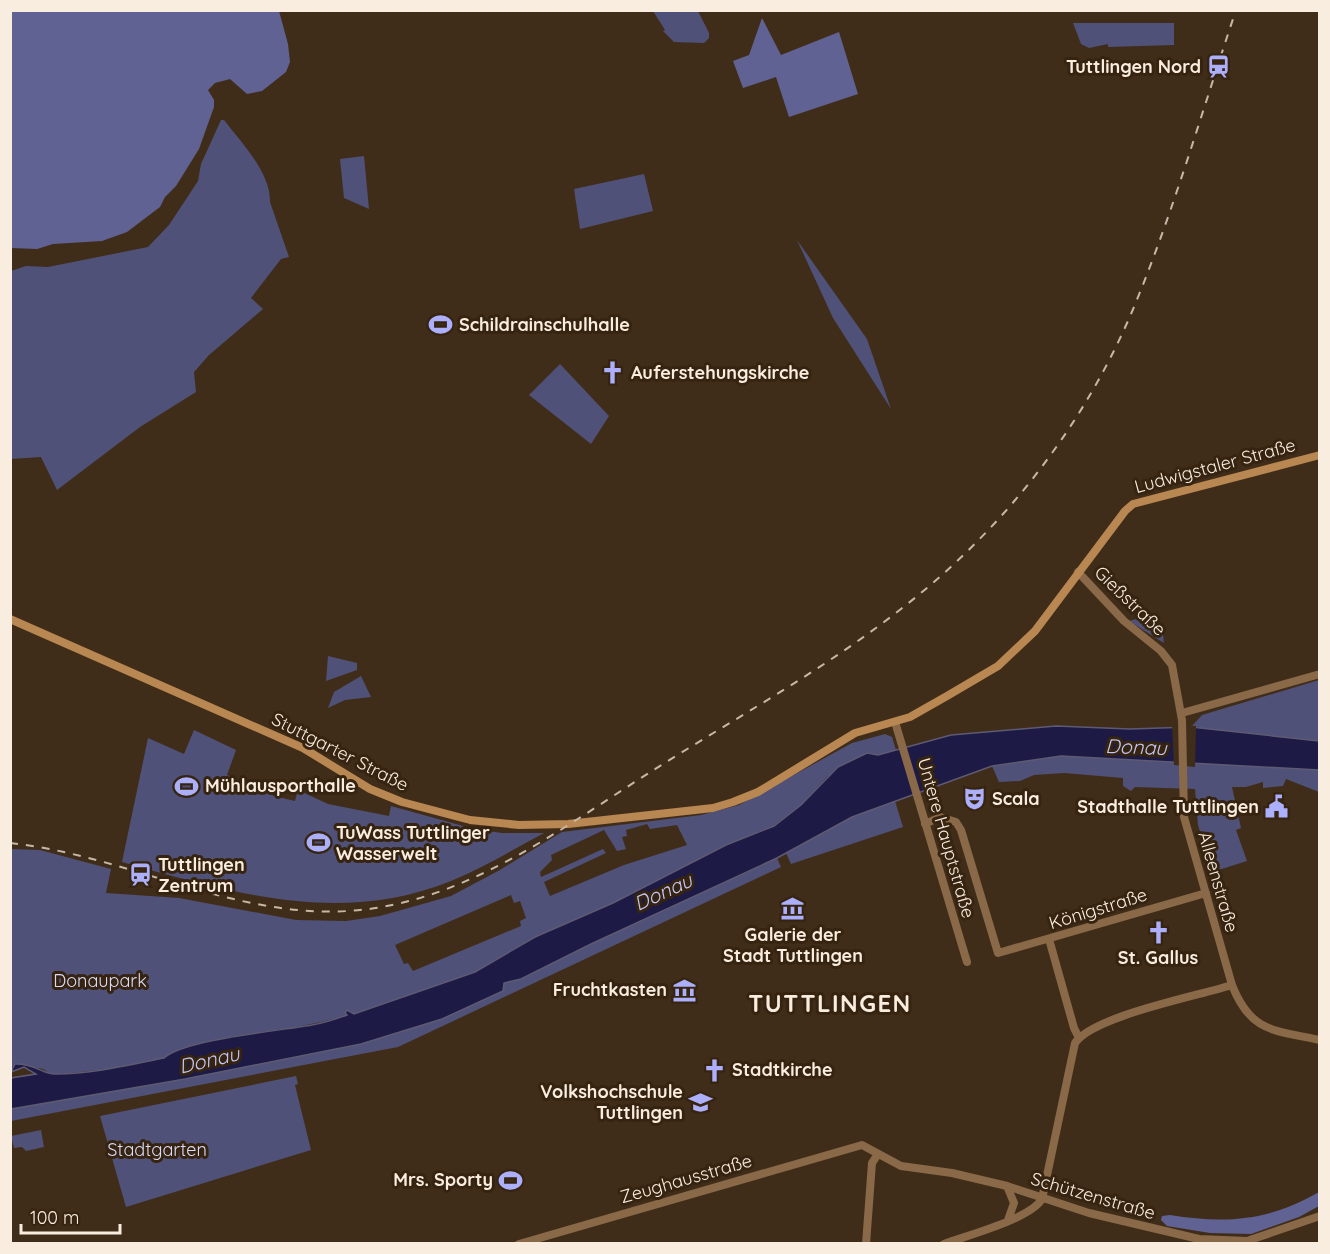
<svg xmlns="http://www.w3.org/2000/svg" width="1330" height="1254" font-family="Quicksand,sans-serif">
<rect width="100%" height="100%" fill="#402d19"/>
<!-- green -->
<path fill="#4f5178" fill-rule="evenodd" d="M653,11h45l11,22v5l-5,5 -30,-1 -11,-11 2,-1z
M1073,23h101v22l-66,2v-3l-19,4 -8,-4z
M221,120h3c17,22 47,53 46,82l19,55 -8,2 -30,39 12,11 -54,46 -15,17 2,20 -56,35 -83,63 -16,-33 -30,2v-188l15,-5 22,1 100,-20 21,-22 29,-44 3,-17z
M364,156l5,53 -25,-11 -4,-39z
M644,174l9,37 -73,18 -6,-40z
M797,240l70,99 24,70 -58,-91z
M560,364l49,52 -18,28 -62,-49z
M1147,616c15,2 16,14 17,27l-35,-22z
M328,656l29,7v7l-31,11z
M361,676l10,21 -26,3 -17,8 6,-16z
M1319,680v61l-128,-14 11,-12z
M194,730l42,20 -9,25 47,21 21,5 3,-11 30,14 61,12 2,-10 83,23 28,4h42c-30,16 -61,35 -93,48 -111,45 -218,12 -329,-19l26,-124 36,16z
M885,734l7,3 4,13 -18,5 -11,-2 -40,24 -26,28 -28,21 -47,19 -113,58 -78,34 -60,35 -121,42 -7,-4 1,5c-47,14 -96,17 -144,28 -15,3 -28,12 -43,16 -35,9 -72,12 -109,16l-9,-6 -28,-5 -4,5 -1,-220 30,1 71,19 -5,24 73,5 117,22 50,1 34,-5 71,-20 47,-25 64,-39 139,-17 38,-10 113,-62zM647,824l3,5 27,-4 10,20 -63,20 -74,31 -6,-14 62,-29 -3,-4 -62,28 -1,-5 12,-12 -1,-5 53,-25 13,21 9,-2 -4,-12 5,-1 -1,-6zM511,895l3,8 6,-2 6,17 -6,3 1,5 -108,45 -5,-8 -4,1 -9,-19z
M1061,756l258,14v22l-33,-13 -3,7 -20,2v-6l-17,5h-14l9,41 -5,2 11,31 -35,11 -14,-47 -3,-36 -60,-2 -4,4 -8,-5v-8l-59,-5 -30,2 -14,6 -21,1 -7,-16z
M895,801l8,26 -112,37 -5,-11 66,-36z
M777,858l4,9 -383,180 -387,74v-12l174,-30 257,-60 61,-28 1,-8 17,-4 69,-35z
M296,1076l2,8 -3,1 16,65 -185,57 -26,-91z
M41,1130l3,17 -18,4 -4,-4 -8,1 -3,-12z"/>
<!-- forest -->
<path fill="#606293" d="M11,10l268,1 9,33 2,18 -4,10 -24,19 -15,3 -17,-15 -15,4 -7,7 6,10v7l-15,42 -23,37 -11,11 -5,10 -33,25 -25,9 -49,3 -16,5 -26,-1z
M762,18l19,37 58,-23 19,62 -69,23 -13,-40 -33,11 -10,-27 16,-6z
M1319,1192v14l-20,11 -48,17 -41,-1 -43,-7 -6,-6 1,-4 8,-1c56,9 99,6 149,-23z"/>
<!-- water -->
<path fill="#1d1b45" stroke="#5f5a74" stroke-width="1.5" d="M1056,726l74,3 61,-2 128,14v29l-258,-14 -69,10 -140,51 -75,41 -186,86 -70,35 -17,4 -1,8 -61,28 -81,25 -176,35 -174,30v-31l25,-4 -12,-7 -13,5 4,-8c19,-1 29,11 41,10 36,0 73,-9 108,-16 21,-19 115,-27 148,-33 12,-2 24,-6 35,-10l-2,-2 2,-3 7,4 121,-42 60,-35 78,-34 113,-58 48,-19 27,-21 37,-38 29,-14 11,2 73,-20z"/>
<!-- pier -->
<path fill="#402d19" d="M1172,725l24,1 -1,41 -21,-2z"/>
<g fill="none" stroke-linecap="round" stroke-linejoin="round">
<!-- tertiary -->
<path stroke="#896948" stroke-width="8" d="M1078,572l46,49 37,30 11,14 10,55 2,97 48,168c19,48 42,45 88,55
M1182,713l138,-39
M895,722l72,240
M925,824l15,-7 16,5 5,8 37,123 208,-60
M1049,939l25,89 5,10
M1007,1186l7,17 -6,17
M519,1244l343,-99 39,21 51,7 55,13 82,27 110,26 48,2 73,-25
M866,1244l6,-81 6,-9
M944,1244c24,-9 86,-25 98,-45l33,-156c18,-27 123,-47 157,-58"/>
<!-- secondary -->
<path stroke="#b98751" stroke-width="8" d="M10,619l293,129 67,41 32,13 68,18 49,5 49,-1 145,-16 20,-6 25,-10 97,-59 55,-16 37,-21 51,-30 37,-35 90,-120 8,-7 187,-49"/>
<!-- rail -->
<path stroke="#c6b8a9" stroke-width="2" stroke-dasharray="8 8" stroke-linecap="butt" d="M10,843c115,12 221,75 338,68 115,-7 209,-80 304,-140 85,-54 175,-103 254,-166 97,-76 176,-177 225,-291 41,-97 71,-203 105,-304"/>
</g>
<!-- icons -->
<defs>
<symbol id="station-bare" viewBox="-9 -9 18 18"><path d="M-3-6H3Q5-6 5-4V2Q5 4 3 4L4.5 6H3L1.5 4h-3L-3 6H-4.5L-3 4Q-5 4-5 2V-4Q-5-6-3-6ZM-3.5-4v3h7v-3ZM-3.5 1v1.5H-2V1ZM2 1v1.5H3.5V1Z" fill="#acaffb" stroke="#362410" stroke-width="2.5" paint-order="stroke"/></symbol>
<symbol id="stadium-bare" viewBox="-9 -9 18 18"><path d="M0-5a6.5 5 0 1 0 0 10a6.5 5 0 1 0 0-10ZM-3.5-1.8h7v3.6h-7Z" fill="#acaffb" stroke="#362410" stroke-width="2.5" paint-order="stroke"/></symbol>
<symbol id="church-bare" viewBox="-9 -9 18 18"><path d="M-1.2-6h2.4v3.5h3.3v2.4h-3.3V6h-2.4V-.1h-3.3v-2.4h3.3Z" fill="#acaffb" stroke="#362410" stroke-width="2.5" paint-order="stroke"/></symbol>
<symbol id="theatre-bare" viewBox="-9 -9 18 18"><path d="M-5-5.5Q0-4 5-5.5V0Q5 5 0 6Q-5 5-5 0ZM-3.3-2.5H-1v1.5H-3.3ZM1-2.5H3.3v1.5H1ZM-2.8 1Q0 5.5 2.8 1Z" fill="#acaffb" stroke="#362410" stroke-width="2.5" paint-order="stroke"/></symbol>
<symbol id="civic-bare" viewBox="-9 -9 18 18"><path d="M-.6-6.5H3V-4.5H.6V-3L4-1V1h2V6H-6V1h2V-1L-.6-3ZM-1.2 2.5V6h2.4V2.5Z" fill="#acaffb" stroke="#362410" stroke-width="2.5" paint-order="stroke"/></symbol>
<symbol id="museum-bare" viewBox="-9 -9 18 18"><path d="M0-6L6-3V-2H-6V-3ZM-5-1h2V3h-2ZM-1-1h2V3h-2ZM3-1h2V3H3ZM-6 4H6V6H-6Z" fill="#acaffb" stroke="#362410" stroke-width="2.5" paint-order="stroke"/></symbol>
<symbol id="university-bare" viewBox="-9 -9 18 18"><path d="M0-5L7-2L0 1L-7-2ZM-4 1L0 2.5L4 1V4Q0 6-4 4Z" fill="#acaffb" stroke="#362410" stroke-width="2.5" paint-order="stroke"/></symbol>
</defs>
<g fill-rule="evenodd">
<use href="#station-bare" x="1202" y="50" width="33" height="33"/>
<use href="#stadium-bare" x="424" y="308" width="33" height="33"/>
<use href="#church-bare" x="596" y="356" width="33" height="33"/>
<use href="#stadium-bare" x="170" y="770" width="33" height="33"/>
<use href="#theatre-bare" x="958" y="782" width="33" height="33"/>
<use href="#civic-bare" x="1260" y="790" width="33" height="33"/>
<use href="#stadium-bare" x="302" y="826" width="33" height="33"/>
<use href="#station-bare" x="124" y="858" width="33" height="33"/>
<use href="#museum-bare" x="776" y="892" width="33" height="33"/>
<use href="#church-bare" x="1142" y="916" width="33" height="33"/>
<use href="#museum-bare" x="668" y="974" width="33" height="33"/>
<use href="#church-bare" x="698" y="1054" width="33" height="33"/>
<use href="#university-bare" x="684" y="1086" width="33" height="33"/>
<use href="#stadium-bare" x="494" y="1164" width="33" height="33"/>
</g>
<g text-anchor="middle" stroke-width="6" stroke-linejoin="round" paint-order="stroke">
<!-- poi labels -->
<g font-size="18" font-weight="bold" fill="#f9ede0" stroke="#362410" text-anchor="start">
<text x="1201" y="73" text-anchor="end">Tuttlingen Nord</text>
<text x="459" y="331">Schildrainschulhalle</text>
<text x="631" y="379">Auferstehungskirche</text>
<text x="205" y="792">Mühlausporthalle</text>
<text x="992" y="805">Scala</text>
<text x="1259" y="813" text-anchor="end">Stadthalle Tuttlingen</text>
<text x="336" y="839">TuWass Tuttlinger<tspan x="336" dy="21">Wasserwelt</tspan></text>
<text x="158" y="871">Tuttlingen<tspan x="158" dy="21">Zentrum</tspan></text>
<text x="793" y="941" text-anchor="middle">Galerie der<tspan x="793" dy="21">Stadt Tuttlingen</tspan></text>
<text x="1158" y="964" text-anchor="middle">St. Gallus</text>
<text x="667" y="996" text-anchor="end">Fruchtkasten</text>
<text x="732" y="1076">Stadtkirche</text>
<text x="683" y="1098" text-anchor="end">Volkshochschule<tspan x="683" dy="21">Tuttlingen</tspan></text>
<text x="493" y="1186" text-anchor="end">Mrs. Sporty</text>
</g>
<!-- street labels -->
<g font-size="18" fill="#f9ede0" stroke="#362410">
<text transform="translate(1215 466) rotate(-15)" y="6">Ludwigstaler Straße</text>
<text transform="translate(1130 601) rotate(44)" y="6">Gießstraße</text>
<text transform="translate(340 752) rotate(27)" y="6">Stuttgarter Straße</text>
<text transform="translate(946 838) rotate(74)" y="6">Untere Hauptstraße</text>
<text transform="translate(1218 882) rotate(74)" y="6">Alleenstraße</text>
<text transform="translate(1098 909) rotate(-17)" y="6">Königstraße</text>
<text transform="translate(686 1179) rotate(-16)" y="6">Zeughausstraße</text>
<text transform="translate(1093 1196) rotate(16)" y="6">Schützenstraße</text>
</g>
<!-- park labels -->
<g font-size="18" fill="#dadcfc" stroke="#362410">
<text x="100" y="987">Donaupark</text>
<text x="157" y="1156">Stadtgarten</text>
</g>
<!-- water labels -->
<g font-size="20" font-style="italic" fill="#c4c8f6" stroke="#362410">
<text transform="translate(1136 747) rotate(2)" y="7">Donau</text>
<text transform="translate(663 892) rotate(-25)" y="7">Donau</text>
<text transform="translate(209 1060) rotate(-13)" y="7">Donau</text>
</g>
<!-- district labels -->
<g font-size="24" font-weight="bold" letter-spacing="1.5" fill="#f9ede0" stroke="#362410">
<text x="830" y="1012">TUTTLINGEN</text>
</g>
</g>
<!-- border -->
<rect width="1330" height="1254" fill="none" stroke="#f9ede0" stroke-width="24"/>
<!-- scale -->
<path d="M21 1224v9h99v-9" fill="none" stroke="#f9ede0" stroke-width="3"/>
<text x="30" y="1224" font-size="18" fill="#f9ede0" stroke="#362410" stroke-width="4.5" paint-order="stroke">100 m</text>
</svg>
